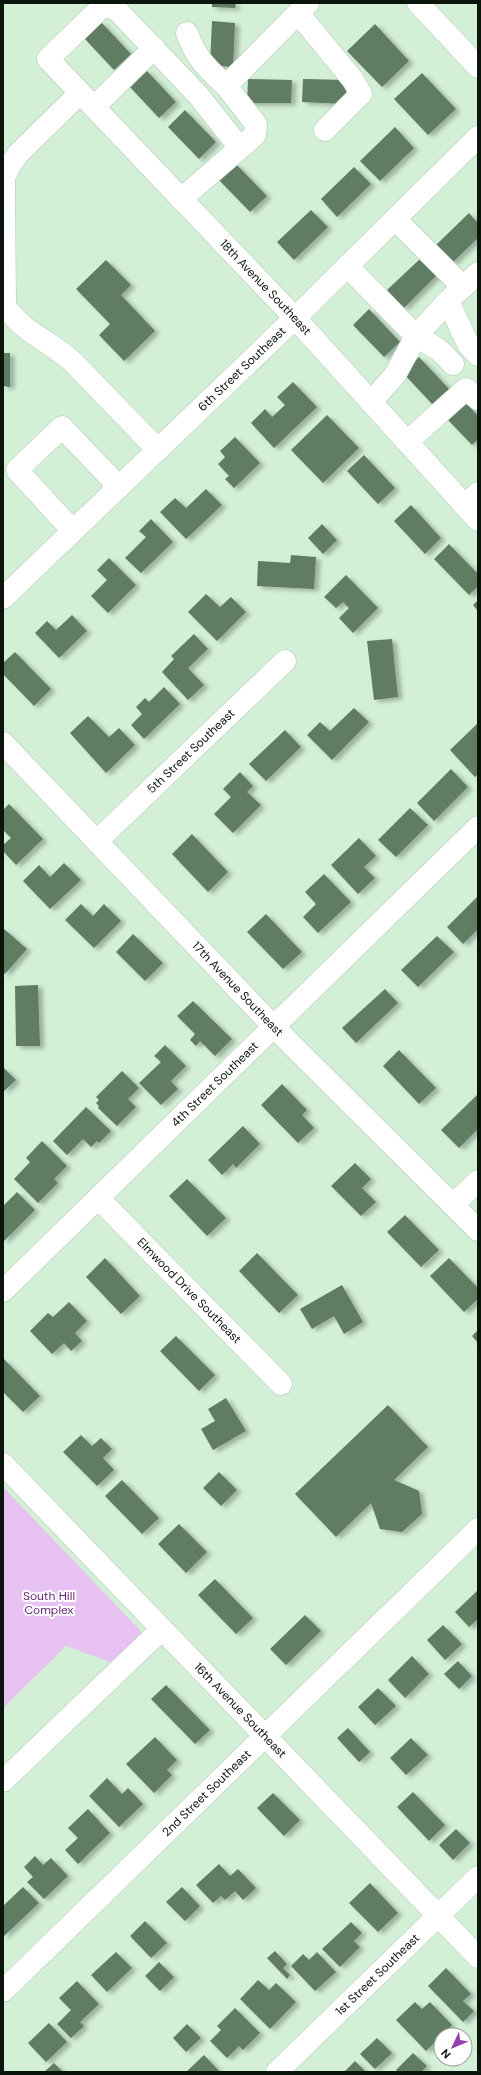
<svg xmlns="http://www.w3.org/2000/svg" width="481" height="2075" font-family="'DM Sans',sans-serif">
<defs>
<filter id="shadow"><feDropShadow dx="4.5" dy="2.5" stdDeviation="2" flood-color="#0004"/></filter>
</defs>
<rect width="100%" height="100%" fill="#d3f0d6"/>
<!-- green -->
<path fill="#e7c1f1" d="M3,1487l155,162 -23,22 -69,-25 -63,62z"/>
<!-- building -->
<path fill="#617b64" filter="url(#shadow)" d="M212,3h24l-1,5 -23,-1z
M212,21l23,2 -2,44 -23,-2z
M101,22l30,32 -17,16 -30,-32z
M375,24l34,37 -27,26 -35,-36z
M146,70l30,32 -17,16 -30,-32z
M422,73l34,36 -28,26 -34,-36z
M248,79l44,1 -1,23h-44z
M303,79l44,1 -1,24 -44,-2z
M185,110l31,32 -17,17 -31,-32z
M395,127l19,21 -34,33 -20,-20z
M236,164l31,32 -17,16 -31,-32z
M354,167l17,17 -34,33 -16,-18z
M311,210l17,17 -34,33 -17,-18z
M469,213l9,10v15l-26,25 -17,-17z
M421,258l16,17 -33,33 -17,-18z
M106,260l25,25 -10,10 34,36 -31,30 -25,-26 11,-11 -34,-35z
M369,309l31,33 -16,15 -31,-32z
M3,353h7v34l-7,-1z
M419,357l31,33 -17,15 -30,-32z
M293,382l24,25 -43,41 -23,-25 14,-14 7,8 13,-12 -8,-8z
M466,403l12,13v23l-6,6 -24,-25z
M327,415l32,33 -36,35 -32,-33z
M235,437l25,26 -26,25 -9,-9 4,-3 -11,-12 7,-7 -5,-6z
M364,455l31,33 -17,16 -31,-33z
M206,489l16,16 -36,34 -26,-27 15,-14 11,10z
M411,505l30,33 -16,16 -31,-33z
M151,519l22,23 -32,31 -16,-15 21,-21 -7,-6z
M322,524l15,16 -14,14 -15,-16z
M449,544l29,30v12l-9,9 -35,-36z
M291,555l25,2 -2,32 -57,-3 1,-25 32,2z
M109,558l27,27 -28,28 -17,-17 16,-16 -10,-10z
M346,575l32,33 -25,25 -14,-15 10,-10 -6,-6 -7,6 -12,-11z
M206,594l14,13 11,-10 15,15 -29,29 -29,-29z
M478,600v11l-5,-6z
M72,615l15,16 -28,27 -24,-25 12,-12 9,9z
M194,634l14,15 -20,19 16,17 -16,15 -26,-28 12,-13 -3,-3z
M392,639l6,58 -24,3 -7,-59z
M15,652l36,37 -17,17 -31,-32v-11z
M164,687l16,17 -36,35 -13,-14 11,-11 -6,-7 9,-9 4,4z
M354,708l15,14 -37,38 -25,-25 13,-13 10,9z
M88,716l21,21 10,-9 16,17 -29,28 -36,-40z
M478,723v51l-3,3 -25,-27z
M285,730l16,17 -35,34 -17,-17z
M451,769l17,18 -34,34 -17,-18z
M240,772l13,14 -6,6 14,13 -28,28 -19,-19 17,-17 -8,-8z
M9,804l34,35 -27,26 -13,-14v-6l8,-7 -8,-8v-20z
M410,808l18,17 -32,32 -18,-17z
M192,834l36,38 -20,20 -36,-38z
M359,838l17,18 -12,11 11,11 -17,16 -27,-29z
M64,863l17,17 -31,29 -27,-28 16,-16 11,12z
M324,874l27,28 -33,31 -15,-16 13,-13 -11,-12z
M478,896v33l-15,15 -16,-17z
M81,904l12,12 11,-12 17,17 -27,27 -29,-28z
M266,914l36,38 -19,17 -36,-37z
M3,928l24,21 -22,25 -2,-2z
M133,934l30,29 -18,18 -29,-29z
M437,936l17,16 -36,35 -17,-17z
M38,985l2,61h-24l-1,-60z
M385,989l13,14 -42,40 -14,-15z
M193,1001l39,38 -17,17 -15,-15 -4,5 -6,-6 5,-6 -18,-18z
M165,1045l21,21 -15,15 7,8 -17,16 -22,-22 22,-21 -7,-6z
M399,1050l37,38 -17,16 -36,-38z
M3,1067l13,13 -13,12z
M122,1071l17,17 -11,11 8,8 -19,19 -19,-18 1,-2 -3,-3 3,-3 -3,-3z
M282,1084l25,26 -5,5 12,13 -16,15 -37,-38z
M478,1094v35l-19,19 -18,-18z
M86,1107l25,24 -12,12 -2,-2 -6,6 -8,-8 -16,16 -14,-14z
M243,1126l17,18 -24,24 -3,-4 -11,11 -14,-15z
M42,1141l25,25 -13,13 4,4 -20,20 -24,-24 16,-17 -4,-4z
M355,1163l16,16 -9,9 14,14 -15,14 -30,-30z
M187,1179l39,39 -19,18 -38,-40z
M17,1192l18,18 -32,32v-36z
M405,1215l34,35 -18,17 -34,-35z
M257,1253l41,42 -19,18 -40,-42z
M105,1258l35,38 -19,18 -35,-37z
M449,1258l29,30v11l-14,13 -34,-36z
M342,1285l21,37 -19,12 -10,-18 -22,13 -12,-20z
M69,1302l18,19 -12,12 7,8 -11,10 -7,-8 -12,11 -22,-23 18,-18 5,4z
M478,1330v13l-6,-7z
M176,1336l39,39 -16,16 -39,-40z
M3,1358l37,38 -17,16 -20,-20z
M226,1398l20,33 -33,19 -12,-21 14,-8 -7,-12z
M388,1405l40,42 -34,33 25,11 3,23 -20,18 -22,-3 -9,-26 -35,34 -41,-43z
M81,1435l11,11 9,-8 11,11 -9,9 11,12 -17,16 -34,-34z
M219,1472l18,18 -16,16 -18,-18z
M122,1480l37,38 -17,16 -37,-38z
M179,1524l28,28 -21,21 -28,-29z
M215,1579l38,39 -17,16 -38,-39z
M478,1590v29l-9,8 -14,-15z
M305,1615l16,16 -35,34 -16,-16z
M443,1625l19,19 -17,16 -18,-20z
M412,1656l17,18 -24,24 -17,-18z
M458,1661l14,15 -13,13 -15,-15z
M166,1685l44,45 -15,14 -44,-45z
M378,1688l18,18 -21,19 -17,-18z
M348,1728l22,24 -11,10 -22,-24z
M155,1737l22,23 -10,10 5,5 -18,18 -28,-29z
M411,1738l17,17 -22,20 -16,-17z
M107,1778l15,16 6,-6 15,16 -24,23 -30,-31z
M413,1792l32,33 -16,16 -32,-34z
M273,1793l27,27 -16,16 -27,-28z
M88,1809l22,24 -32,31 -13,-14 13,-12 -10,-10z
M456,1829l14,14 -17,17 -14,-15z
M35,1856l8,9 8,-7 17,18 -24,23 -17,-17 6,-5 -9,-10z
M219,1864l11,12 8,-7 18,19 -13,12 -8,-9 -10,9 -4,-4 -8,7 -17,-18z
M370,1883l28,30 -20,19 -29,-29z
M23,1887l16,16 -36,34v-31z
M182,1887l18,19 -15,15 -19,-19z
M145,1921l22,22 -16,15 -21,-22z
M351,1922l11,11 -8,8 6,6 -20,20 -18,-18z
M275,1951l12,13 -4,4 7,7 -3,4 -20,-21z
M116,1952l16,16 -25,24 -16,-17z
M317,1952l19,20 -21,19 -24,-25 12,-12 6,6z
M159,1962l15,15 -14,14 -15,-15z
M446,1968l25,26 -8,7 11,10 -11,11 -35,-36z
M258,1980l11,10 7,-7 20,19 -26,27 -30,-30z
M77,1981l22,23 -19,18 4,4 -13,12 -14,-14 14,-14 -12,-12z
M415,2002l7,7 8,-7 22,23 -26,26 -30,-31z
M235,2008l25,25 -17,17 -4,-4 -12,12 -17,-17 11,-11 -4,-4z
M49,2023l18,19 -21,20 -18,-19z
M187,2024l14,14 -15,14 -13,-14z
M377,2038l15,15 -17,16 -15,-15z
M413,2053l14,13 -6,6h-23l-2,-2z
M204,2055l16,17h-34z
M355,2061l11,11h-22z
M54,2063l9,9h-19z"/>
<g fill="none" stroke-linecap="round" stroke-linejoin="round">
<defs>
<g id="minor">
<path d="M418,3l60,64"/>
<path d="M298,13l55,67 8,14 -36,36"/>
<path d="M187,33c10,27 19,34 39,53"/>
<path d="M80,93l-62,61 -8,11 -6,13 1,128c18,26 44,35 67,55l86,89"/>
<path d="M94,107l60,-59"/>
<path id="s1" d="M240,148l-42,-53 -80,-84 -13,-7 -57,55 247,259 183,202"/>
<path d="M181,199l74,-64 1,-11 -30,-38 82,-83"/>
<path d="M395,219l68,68"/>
<path d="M347,266l69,70 23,14 14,14"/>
<path d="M453,296l25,-23"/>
<path d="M371,402l24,-27 21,-39 32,-35 20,43 10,11"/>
<path d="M407,442l59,-53 12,10"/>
<path d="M465,506l13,-13"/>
<path d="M73,531l-56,-61 45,-43 57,60"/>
<path id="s2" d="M3,598l292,-280 183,-181"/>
<path id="s3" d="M3,743l270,283 205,204"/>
<path id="s4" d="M97,841l188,-180"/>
<path id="s5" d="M98,1198l183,186"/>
<path d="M454,1204l24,-23"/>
<path id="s6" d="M3,1291l475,-464"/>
<path id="s7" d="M3,1464l475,493"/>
<path d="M3,1781l159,-152"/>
<path id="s8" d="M3,1991l475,-462"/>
<path id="s9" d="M277,2072l201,-195"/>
</g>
</defs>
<!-- minor casing -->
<use href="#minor" stroke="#adc8b0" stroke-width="23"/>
<!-- minor -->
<use href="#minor" stroke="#fff" stroke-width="22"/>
</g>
<g text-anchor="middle" stroke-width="4" stroke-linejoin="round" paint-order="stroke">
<!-- street labels -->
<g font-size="12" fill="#0b150c" stroke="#fff">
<text dy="4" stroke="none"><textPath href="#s1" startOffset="593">18th Avenue Southeast</textPath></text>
<text dy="4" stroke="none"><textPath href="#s2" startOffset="331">6th Street Southeast</textPath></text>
<text dy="4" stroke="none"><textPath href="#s4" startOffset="130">5th Street Southeast</textPath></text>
<text dy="4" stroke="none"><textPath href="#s3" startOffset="340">17th Avenue Southeast</textPath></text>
<text dy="4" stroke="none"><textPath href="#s6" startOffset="296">4th Street Southeast</textPath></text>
<text dy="4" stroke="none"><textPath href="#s5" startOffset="130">Elmwood Drive Southeast</textPath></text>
<text dy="4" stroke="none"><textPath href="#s7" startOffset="342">16th Avenue Southeast</textPath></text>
<text dy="4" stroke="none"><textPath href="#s8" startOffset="284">2nd Street Southeast</textPath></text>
<text dy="4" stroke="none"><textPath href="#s9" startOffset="140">1st Street Southeast</textPath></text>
</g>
<!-- park labels -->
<g font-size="12" fill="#601f70" stroke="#fff">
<text x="49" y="1600">South Hill<tspan x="49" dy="14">Complex</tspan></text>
</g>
</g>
<!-- border -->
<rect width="481" height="2075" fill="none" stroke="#0b150c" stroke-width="8"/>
<!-- north arrow -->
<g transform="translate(453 2047) rotate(226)"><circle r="19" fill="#ffffff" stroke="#9da19e"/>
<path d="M0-3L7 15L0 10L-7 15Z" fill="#9640ad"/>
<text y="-6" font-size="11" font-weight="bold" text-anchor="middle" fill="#0b150c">N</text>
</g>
</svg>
